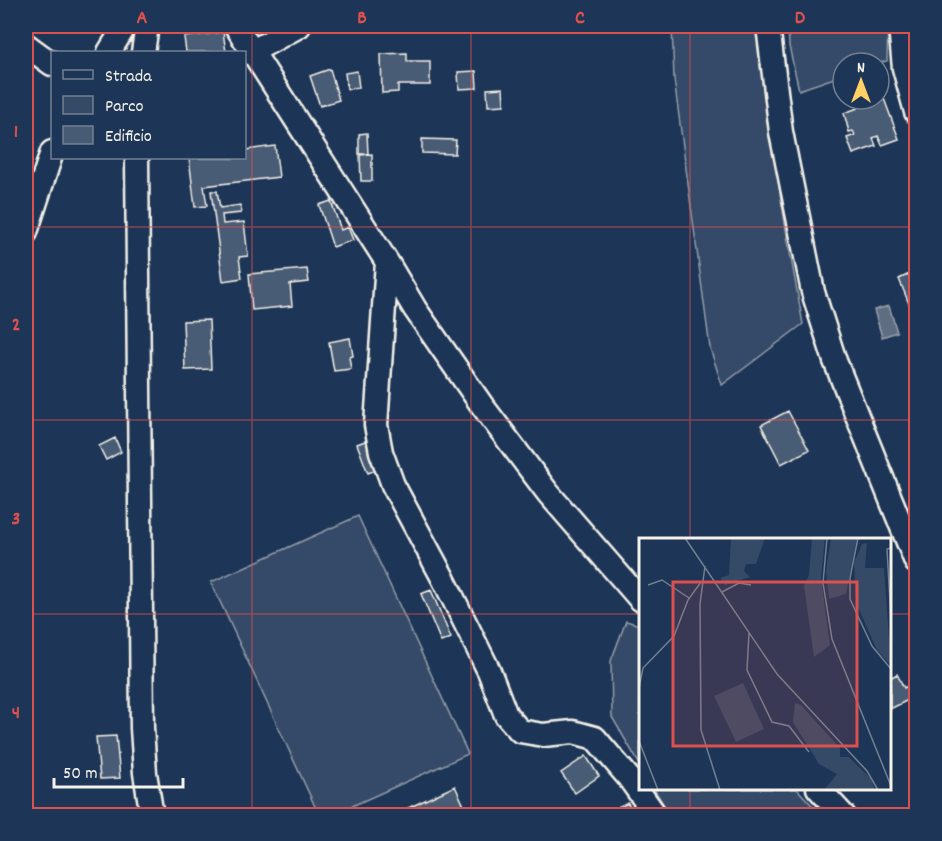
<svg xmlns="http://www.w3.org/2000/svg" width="942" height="841" font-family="Dekko,sans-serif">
<rect width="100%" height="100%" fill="#1d3557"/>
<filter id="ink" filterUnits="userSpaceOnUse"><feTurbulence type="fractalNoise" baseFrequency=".0167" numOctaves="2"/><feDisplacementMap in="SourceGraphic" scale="12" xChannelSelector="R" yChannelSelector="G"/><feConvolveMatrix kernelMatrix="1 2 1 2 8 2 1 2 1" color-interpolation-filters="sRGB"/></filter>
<g filter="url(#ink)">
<!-- green -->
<path fill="#354a67" stroke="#949ea8" stroke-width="1.5" d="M672,26h88l6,79 21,131 16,88 -81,61 -12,-37 -36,-269z
M788,26h100l-1,35 -8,2h-36v12l-44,15 -10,-44z
M358,516l110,238 -136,61h-13l-108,-233z
M626,621l14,4v140l-28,-48 -1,-56z
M654,789h143l24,26h-151z"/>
<!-- water -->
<path fill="#5e6d82" stroke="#9aa2ab" stroke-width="1.5" d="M889,306l8,26 -15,5 -8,-27z"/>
<!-- building -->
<path fill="#485b74" stroke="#f4f1e8" stroke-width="1.5" d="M223,32l3,20h-40l-2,-15z
M407,53v8h23v24h-32v7l-16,1 -1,-39z
M330,69l9,31 -19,6 -10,-30z
M357,71l2,17 -12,1 -2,-16z
M476,71l1,17 -18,1 -1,-17z
M503,88l1,17 -16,1 -1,-17z
M883,96l16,43 -17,6 -4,-9 -5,2 3,8 -23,8 -6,-16 8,-3 -2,-4 -4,1 -5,-19 14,-5 -1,-3 22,-6v-2z
M367,133l1,21h-9v-20z
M422,139l34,1 -1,14 -33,-1z
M244,141l2,9 29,-4 4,31 -75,9 3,20 -12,1 -6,-49h55z
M372,154v27h-11l-1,-26z
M211,191h6l3,17 20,-3 1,8 -19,2 1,9 21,-2 4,34 -9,1 3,21 -19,3z
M331,201l10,29 7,-3 5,13 -20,7 -14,-42z
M307,269l2,13 -19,2 2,22 -40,4 -3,-36z
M916,271v50l-17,-42z
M209,320l2,49 -26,1 -2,-49z
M350,338l3,18 -4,1 2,12 -17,2 -5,-29z
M788,411l21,39 -28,14 -20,-39z
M115,438l6,14 -15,8 -7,-14z
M368,440l10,29 -10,4 -11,-29z
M431,590l20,48 -10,4 -20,-48z
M897,674l7,14 11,-6 1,14 -26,13v-31z
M116,736l4,42 -20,1 -4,-42z
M586,756l13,20 -24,17 -14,-20z
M455,786l10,22 -16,8h-43l-2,-6z
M628,803l5,13h-33z"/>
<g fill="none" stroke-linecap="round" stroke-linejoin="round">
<defs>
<path id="minor" d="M236,26l151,236 28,47 66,95 67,89 92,106
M768,26l13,106 32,160 22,69 81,201
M900,26l4,42 12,44
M26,45l26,19
M253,51l46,-25
M109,52l16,-26
M143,52l4,-26
M137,158l5,570 3,45 7,43
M26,232l26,-80
M387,262l-11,163 5,27 12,33 50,93 46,93 17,44 14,16 23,4 30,-3 22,6 34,40 27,38
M818,788l26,28"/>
</defs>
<!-- minor casing -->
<use href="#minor" stroke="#f4f1e8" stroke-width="27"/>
<!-- minor -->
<use href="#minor" stroke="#1d3557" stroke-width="22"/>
</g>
</g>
<!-- grid -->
<path fill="none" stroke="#dc504e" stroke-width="1.5" stroke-opacity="0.55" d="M252,26v790M471,26v790M690,26v514M26,227h890M26,420h890M26,614h614M890,614h26M690,788v28"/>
<!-- overview -->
<g transform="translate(639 538)">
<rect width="252" height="252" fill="#1d3557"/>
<path d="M92,0h34l-9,26h-10l-2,7 6,6 -25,8 -5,-7 9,-3zM173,0h13l-4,40 9,67 -16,12 -10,-71 5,-11zM192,0h26l-11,56 -17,5 -3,-28zM228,5l-2,25h19l7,98 -14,-16 -21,-47 -2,-40 8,-19zM104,145l21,46 -28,13 -22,-46zM156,165l6,2 39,43v9h9l22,22 4,11h-51l13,-16 -18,-10 -26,-42z" fill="#354a67"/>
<path fill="none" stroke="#738091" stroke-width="1.5" d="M46,0l92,136 90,97 11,19M188,0l-4,45 9,56 59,147M219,0l-8,40v21l22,47 19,23M66,28l-5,38 1,126 19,60M9,47l14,-5 27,18M83,54l17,-9 12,2M252,83l-4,-72 4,-1M110,95l-2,37 25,52 17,4 20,26M0,150l4,-20 31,-32 14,-36 13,-18M0,203l19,49"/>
<path fill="#dc504e" fill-opacity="0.15" stroke="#dc504e" stroke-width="3" d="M34,44h184v164h-184z"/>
<rect width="252" height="252" fill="none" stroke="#f4f1e8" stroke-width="3"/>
</g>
<!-- margin -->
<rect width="942" height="841" fill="none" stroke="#1d3557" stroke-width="66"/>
<!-- legend -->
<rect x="51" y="51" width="195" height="108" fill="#1d3557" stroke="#738091" stroke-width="1.5"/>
<rect x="63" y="70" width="30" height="9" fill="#1d3557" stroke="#738091" stroke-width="1.5"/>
<text x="105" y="81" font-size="18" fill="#f4f1e8">Strada</text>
<rect x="63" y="96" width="30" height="18" fill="#354a67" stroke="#738091" stroke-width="1.5"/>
<text x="105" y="111" font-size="18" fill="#f4f1e8">Parco</text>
<rect x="63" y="126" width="30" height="18" fill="#485b74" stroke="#738091" stroke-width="1.5"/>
<text x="105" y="141" font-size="18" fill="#f4f1e8">Edificio</text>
<!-- north arrow -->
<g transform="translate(861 81)"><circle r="28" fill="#1d3557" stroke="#738091" stroke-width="1.5"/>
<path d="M0-4.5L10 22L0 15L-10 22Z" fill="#ffd166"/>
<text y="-9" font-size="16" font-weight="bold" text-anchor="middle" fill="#f4f1e8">N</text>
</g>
<!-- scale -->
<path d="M54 778v9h129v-9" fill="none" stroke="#f4f1e8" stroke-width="3"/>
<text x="63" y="778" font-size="18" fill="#f4f1e8" stroke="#1d3557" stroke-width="4.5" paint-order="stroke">50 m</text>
<rect x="33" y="33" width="876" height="775" fill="none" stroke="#dc504e" stroke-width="2"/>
<g font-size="20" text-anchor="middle" font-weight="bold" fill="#dc504e">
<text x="142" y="23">A</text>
<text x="362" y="23">B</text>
<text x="580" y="23">C</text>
<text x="800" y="23">D</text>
<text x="16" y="137">1</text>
<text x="16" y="330">2</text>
<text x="16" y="524">3</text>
<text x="16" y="718">4</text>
</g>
</svg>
